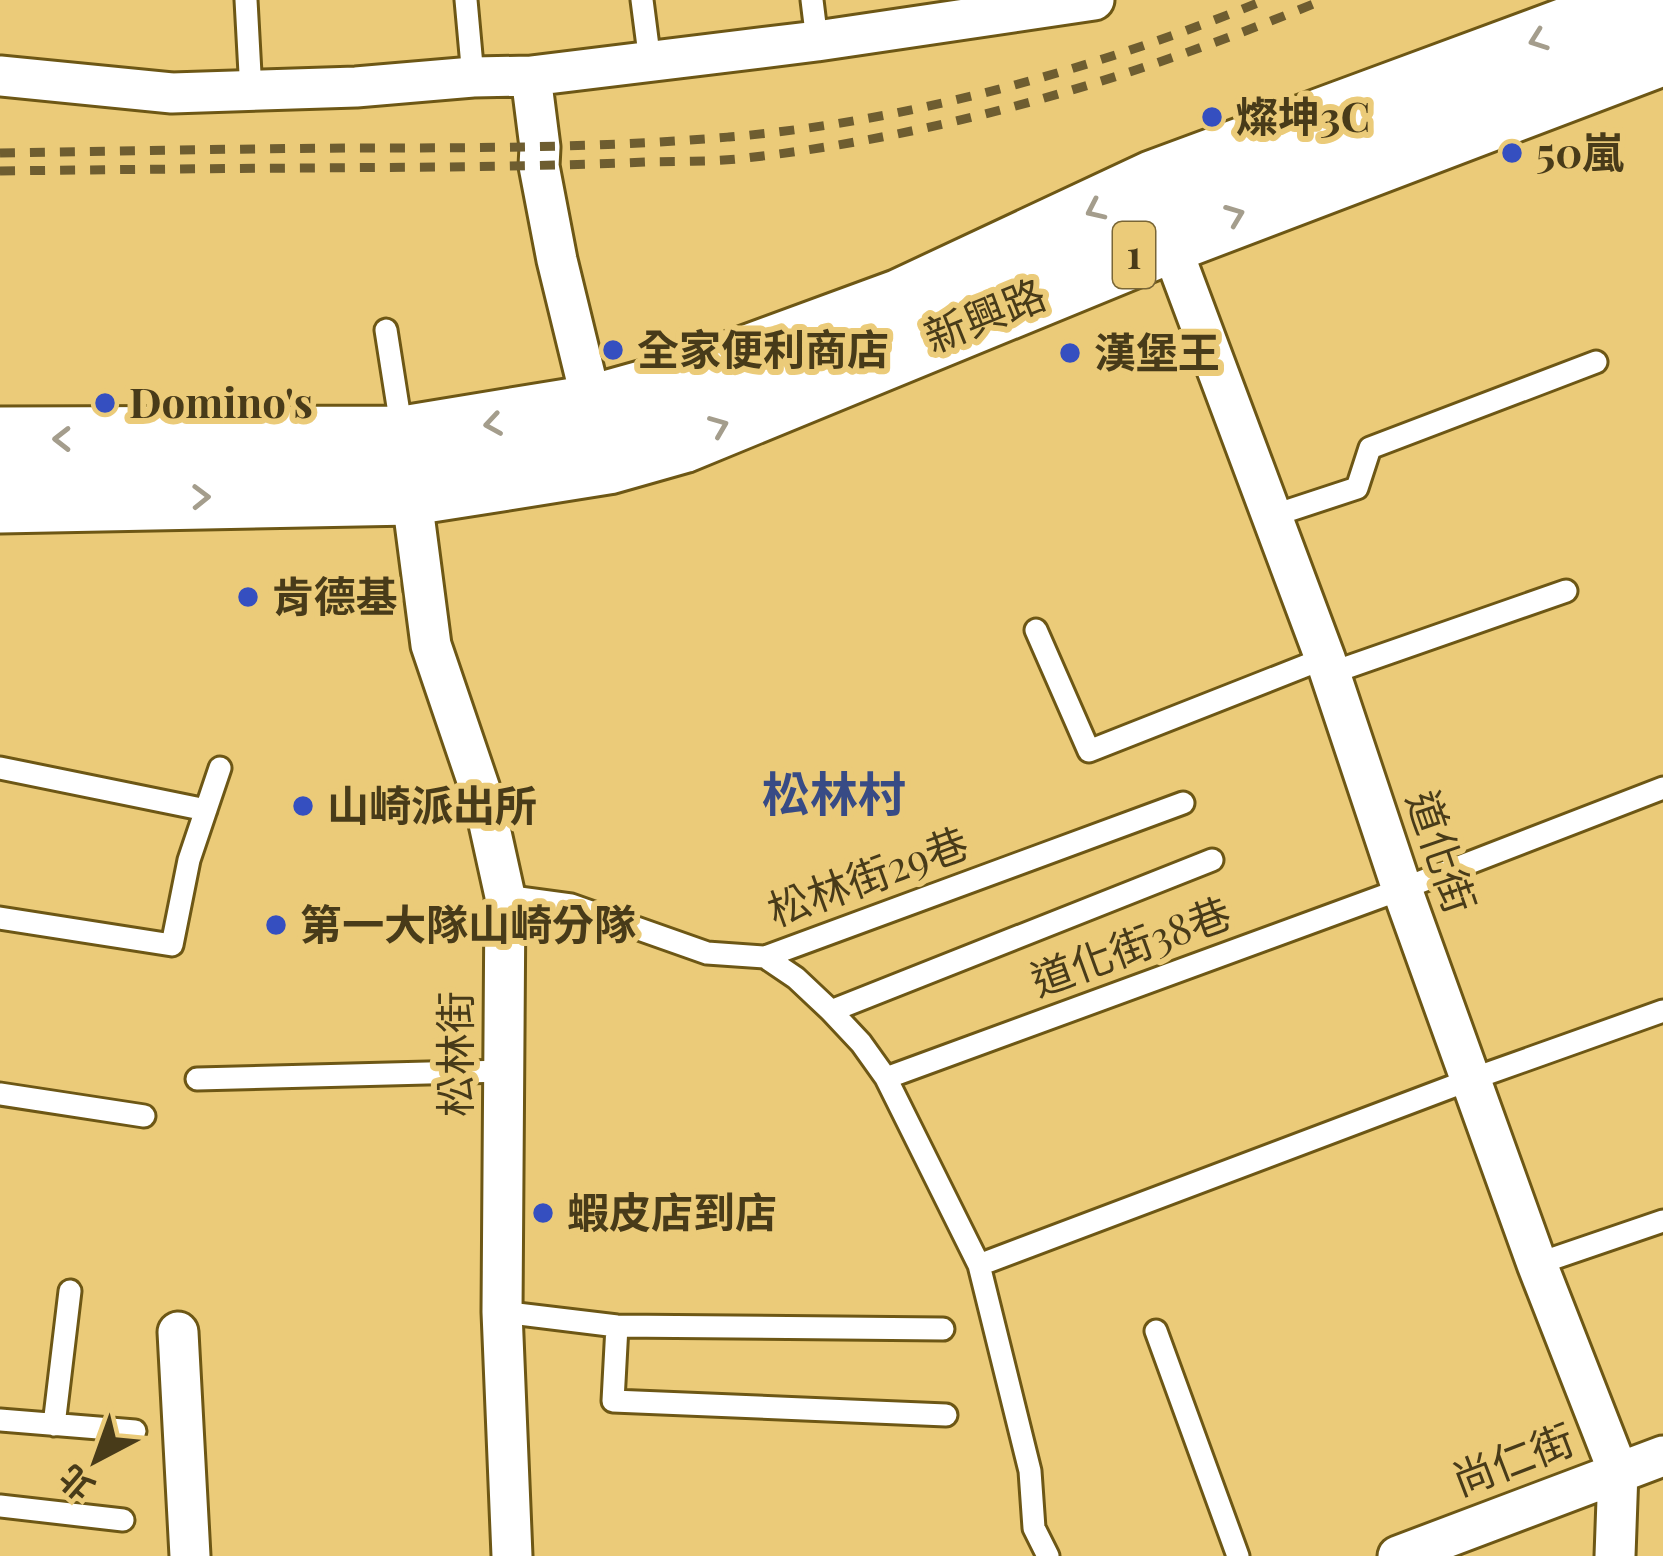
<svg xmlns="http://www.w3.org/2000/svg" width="1663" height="1556" font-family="'Playfair Display','Noto Sans TC',serif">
<rect width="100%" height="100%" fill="#ebcb79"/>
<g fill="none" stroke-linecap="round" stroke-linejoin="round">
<defs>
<path id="lane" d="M246,0l5,92
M466,0l7,77
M642,0l8,62
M812,0l5,41
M386,330l16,102
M1272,516l85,-28 13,-40 226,-86
M1036,630l53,121 236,-93
M1328,674l238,-83
M0,768l206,42
M505,896l66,9 136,48 58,4 418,-154
M0,918l172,27 17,-85 31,-92
M765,957l31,21 35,33 30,32 25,35 93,187 51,206 4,57 14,28
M831,1011l381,-151
M886,1078l516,-189 261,-101
M197,1079l307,-8
M0,1094l144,22
M1537,1264l126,-43
M979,1265l493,-186 191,-68
M502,1312l115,14 326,3
M617,1326l-4,75 333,14
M1156,1331l82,225
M0,1420l135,11
M54,1425l16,-134
M0,1506l123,14"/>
<path id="street" d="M0,76l172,17 184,-6 117,-10 58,-1 286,-35 277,-41
M531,76l9,71 -1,19 18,94 40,164
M1164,220l5,21 156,417 77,231 135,375 81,207 -3,85
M409,476l22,169 53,156 21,95 -3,416 10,244
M178,1332l12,224
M1398,1556l265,-100"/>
<path id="primary" d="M0,439l403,-1 189,-31 86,-24 223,-82 254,-119 492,-182
M0,501l412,-8 196,-31 74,-21 487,-200 494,-188"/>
</defs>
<!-- lane casing -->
<use href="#lane" stroke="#6d5715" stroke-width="27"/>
<!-- street casing -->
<use href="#street" stroke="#6d5715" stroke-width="45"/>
<!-- primary casing -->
<use href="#primary" stroke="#6d5715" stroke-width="69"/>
<!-- lane -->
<use href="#lane" stroke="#fff" stroke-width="21"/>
<!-- street -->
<use href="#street" stroke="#fff" stroke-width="39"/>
<!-- primary -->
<use href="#primary" stroke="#fff" stroke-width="63"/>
<!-- rail -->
<path stroke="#6e5d30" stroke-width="9" stroke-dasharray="15 15" stroke-linecap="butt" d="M0,153c115,-2 231,-4 346,-5 128,0 256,0 383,-11 179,-15 370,-69 536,-137
M0,171c149,-2 297,-3 446,-4 66,-1 133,-2 200,-5 30,-1 61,0 91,-3 203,-22 398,-81 586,-159"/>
</g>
<!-- one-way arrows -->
<defs><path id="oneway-chevron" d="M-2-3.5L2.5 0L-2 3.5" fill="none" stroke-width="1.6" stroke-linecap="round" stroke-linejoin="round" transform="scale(3)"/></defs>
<g stroke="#a49d8c">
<use href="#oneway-chevron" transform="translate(1538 40) rotate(160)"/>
<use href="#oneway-chevron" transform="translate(1095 210) rotate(155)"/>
<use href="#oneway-chevron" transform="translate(1235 215) rotate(-21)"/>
<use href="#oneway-chevron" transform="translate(493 424) rotate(171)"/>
<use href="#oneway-chevron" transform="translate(719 426) rotate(-22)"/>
<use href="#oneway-chevron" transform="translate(62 439) rotate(180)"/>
<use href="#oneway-chevron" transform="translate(201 497) rotate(-1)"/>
</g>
<!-- markers -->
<g fill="#354fc0" stroke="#ebcb79" stroke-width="4.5">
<circle cx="1212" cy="117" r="12"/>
<circle cx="1512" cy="153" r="12"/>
<circle cx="613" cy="350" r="12"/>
<circle cx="1070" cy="353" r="12"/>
<circle cx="105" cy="403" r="12"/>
<circle cx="248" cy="597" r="12"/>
<circle cx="303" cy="806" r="12"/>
<circle cx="276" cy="925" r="12"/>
<circle cx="543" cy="1213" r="12"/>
</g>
<g text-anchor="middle" stroke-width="12" stroke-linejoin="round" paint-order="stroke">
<!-- shield labels -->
<rect fill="#ebcb79" stroke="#796636" stroke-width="3" x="1113" y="222" width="42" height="66" rx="9"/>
<g font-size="39" font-weight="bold" fill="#483b19">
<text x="1134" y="269">1</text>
</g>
<!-- poi labels -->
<g font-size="42" font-weight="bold" fill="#483b19" stroke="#ebcb79" text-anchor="start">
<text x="1236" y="132">燦坤3C</text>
<text x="1536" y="168">50嵐</text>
<text x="637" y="365">全家便利商店</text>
<text x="1094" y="368">漢堡王</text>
<text x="129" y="418">Domino's</text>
<text x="272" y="612">肯德基</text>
<text x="327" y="821">山崎派出所</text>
<text x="300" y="940">第一大隊山崎分隊</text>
<text x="567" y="1228">蝦皮店到店</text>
</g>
<!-- street labels -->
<g font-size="42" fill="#483b19" stroke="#ebcb79">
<text transform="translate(985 316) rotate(-22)" y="15">新興路</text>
<text transform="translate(1441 852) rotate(71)" y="15">道化街</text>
<text transform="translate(868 877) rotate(-20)" y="15">松林街29巷</text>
<text transform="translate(1131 947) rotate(-20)" y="15">道化街38巷</text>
<text transform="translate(456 1054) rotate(-90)" y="15">松林街</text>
<text transform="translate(1513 1460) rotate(-21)" y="15">尚仁街</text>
</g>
<!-- quarter labels -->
<g font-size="48" font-weight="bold" fill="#384b85" stroke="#ebcb79">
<text x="834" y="812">松林村</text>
</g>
</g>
<!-- north arrow -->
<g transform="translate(96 1460) rotate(221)" stroke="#ebcb79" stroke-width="9" paint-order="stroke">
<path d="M0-9L21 45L0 30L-21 45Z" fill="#483b19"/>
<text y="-18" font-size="33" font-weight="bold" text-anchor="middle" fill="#483b19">北</text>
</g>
</svg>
